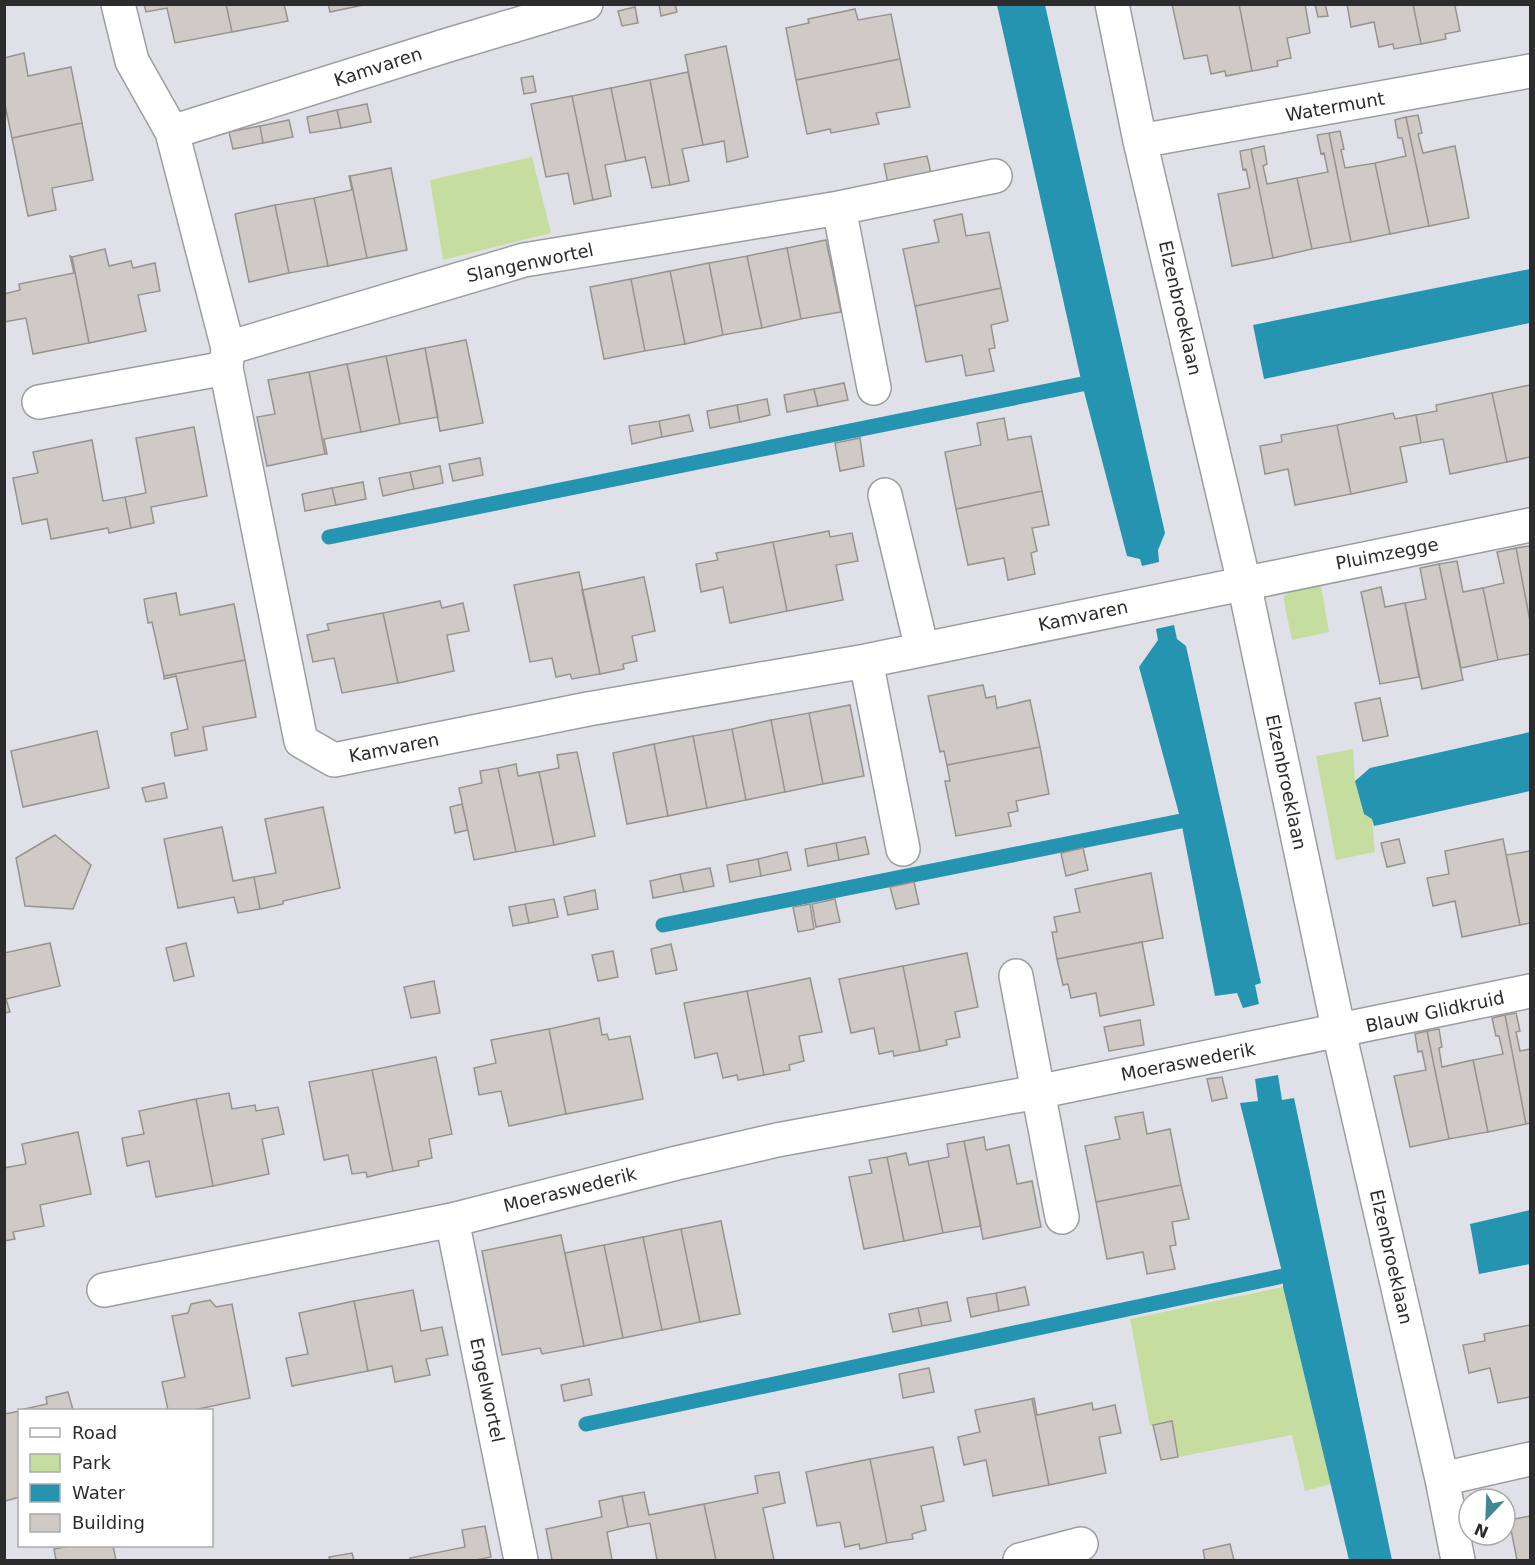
<svg xmlns="http://www.w3.org/2000/svg" width="1535" height="1565" font-family="'DejaVu Sans',sans-serif">
<rect width="100%" height="100%" fill="#e0e1e8"/>
<!-- green -->
<path fill="#c6dda0" d="M532,157l19,76 -108,27 -13,-80z
M1320,580l9,52 -37,8 -9,-43 13,-13z
M1353,749l2,32 17,38 3,33 -39,8 -20,-104z
M1283,1287l48,197 -26,7 -13,-56 -114,22 -7,-35 -21,4 -20,-107z"/>
<!-- water -->
<path fill="#2594b0" d="M997,5h48l120,528 -7,17 1,12 -17,4 -2,-7 -13,-3 -45,-172z
M1530,269v54l-266,56 -11,-54z
M1174,625l3,14 9,7 75,337 -6,2 4,19 -16,4 -6,-15 -22,3 -34,-175 -42,-154 19,-27 -2,-11z
M1530,732v59l-156,35 -2,-7 -8,-5 -9,-33 15,-13z
M1278,1075l4,25 12,-2 98,462h-43l-66,-273v-11l-43,-173 18,-2 -3,-22z
M1530,1210v54l-51,10 -9,-50z"/>
<g fill="none" stroke-linecap="round" stroke-linejoin="round">
<!-- stream -->
<path stroke="#2594b0" stroke-width="15" d="M329,537l753,-153
M663,925l518,-104
M586,1424l697,-148"/>
</g>
<!-- building -->
<path fill="#cfcac5" stroke="#97938e" stroke-width="1.5" d="M144,4h82l6,28 -57,11 -8,-35 -21,4z
M226,4h58l4,17 -56,11z
M328,4h40l-38,8z
M659,4h16l2,8 -16,4z
M1172,4h67l13,67 -26,5 -1,-5 -14,3 -4,-19 -23,4z
M1239,4h66l5,29 -23,5 4,20 -14,3 1,5 -26,5z
M1315,4h10l3,12 -10,1z
M1347,4h66l8,40 -27,5 -1,-5 -14,3 -5,-25 -23,5z
M1413,4h48l-6,2 5,25 -15,3 1,5 -25,5z
M635,7l3,16 -16,3 -4,-15z
M855,9l3,11 33,-6 9,45 -104,21 -10,-52 23,-5 -1,-4z
M726,46l22,111 -21,5 -3,-21 -21,4 -18,-90z
M24,53l4,23 43,-9 11,56 -70,15 -8,-38v-42z
M900,59l10,48 -34,6 3,11 -48,9 -1,-4 -23,5 -11,-54z
M688,72l15,73 -21,4 7,32 -19,4 -20,-105z
M533,76l3,16 -12,2 -3,-16z
M650,80l20,105 -18,3 -7,-31 -19,4 -15,-73z
M611,88l15,73 -21,4 6,31 -18,4 -21,-104z
M572,96l21,104 -19,4 -6,-31 -22,4 -15,-73z
M367,104l4,18 -30,6 -4,-18z
M337,110l4,18 -31,5 -3,-16z
M1418,115l4,18 -4,1 5,19 32,-7 14,72 -40,8 -23,-109z
M1406,117l23,109 -39,8 -15,-71 31,-7 -4,-18h-4l-3,-18z
M289,120l4,17 -30,6 -3,-17z
M82,123l11,57 -41,8 4,22 -28,6 -16,-78z
M260,126l3,17 -30,6 -4,-17z
M1340,131l4,18 -3,1 4,18 30,-5 15,71 -39,8 -22,-109z
M1329,133l22,109 -39,7 -15,-71 31,-6 -4,-19 -3,1 -4,-19z
M1264,146l3,18 -4,2 4,18 30,-6 15,71 -39,9 -22,-109z
M1251,149l22,109 -41,8 -14,-72 32,-6 -4,-19 -3,1 -3,-19z
M927,156l4,17 -43,10 -4,-19z
M391,168l16,82 -40,8 -17,-82z
M349,176h1l17,82 -39,8 -14,-68 38,-8z
M314,198l14,68 -39,7 -14,-68z
M275,205l14,68 -40,9 -14,-68z
M962,214l4,22 23,-4 12,56 -86,18 -12,-57 36,-7 -5,-22z
M826,240l15,72 -40,7 -14,-71z
M787,248l14,71 -39,9 -15,-72z
M105,249l4,17 22,-5 2,7 22,-5 5,28 -22,4 8,36 -57,12 -17,-86z
M70,256l2,1 17,86 -56,11 -7,-36 -22,4v-28l16,-4 -1,-6 55,-11z
M747,256l15,72 -39,7 -14,-72z
M709,263l14,72 -38,9 -15,-73z
M670,271l15,73 -40,7 -14,-72z
M631,279l14,72 -41,8 -14,-72z
M1001,288l7,33 -17,4 4,23 -6,1 5,22 -28,5 -4,-21 -36,7 -11,-56z
M466,340l17,83 -43,8 -15,-83z
M425,348l13,69 -38,7 -14,-68z
M386,356l14,68 -39,8 -14,-68z
M347,364l14,68 -37,7 3,15h-2l-16,-82z
M309,372l16,82 -58,12 -10,-49 18,-3 -7,-34z
M844,383l4,17 -30,6 -4,-17z
M1530,385v72l-23,5 -15,-69z
M814,389l4,17 -31,6 -3,-17z
M1492,393l15,69 -57,12 -7,-35 -22,4 -5,-28 21,-4 -1,-6z
M767,399l3,16 -30,7 -3,-17z
M737,405l3,17 -30,6 -3,-17z
M1393,413l2,6 21,-4 5,28 -21,4 7,35 -56,12 -14,-69z
M689,415l4,16 -31,6 -3,-16z
M1004,418l4,22 23,-4 11,55 -86,18 -11,-57 36,-7 -4,-22z
M659,421l3,16 -30,7 -3,-18z
M1337,425l14,69 -56,11 -7,-36 -23,5 -5,-28 22,-4 -1,-7z
M194,427l13,69 -56,11 3,16 -23,5 -6,-31 21,-4 -10,-55z
M860,438l4,28 -24,5 -5,-28z
M92,440l11,61 22,-4 6,31 -22,5 -1,-5 -57,11 -4,-20 -25,5 -9,-46 25,-5 -5,-21z
M480,458l3,17 -30,6 -4,-17z
M440,466l3,17 -29,6 -4,-17z
M410,472l4,17 -31,7 -4,-18z
M363,482l3,17 -30,6 -4,-17z
M332,488l4,17 -31,6 -3,-17z
M1042,491l7,34 -17,3 5,23 -6,2 4,21 -27,6 -4,-22 -36,7 -12,-56z
M829,531l1,6 22,-4 6,28 -22,4 7,35 -56,11 -14,-69z
M773,542l14,69 -57,12 -7,-36 -22,5 -5,-28 22,-4 -2,-7z
M1530,546v75l-14,-73z
M1516,548l14,73v33l-32,6 -15,-72 21,-5 -7,-31z
M1457,561l6,31 20,-4 15,72 -37,8 -22,-104z
M1439,564l24,116 -41,9 -17,-86 21,-4 -6,-31z
M579,572l21,102 -28,5 -2,-5 -14,3 -4,-19 -22,4 -16,-77z
M644,577l11,54 -23,5 5,25 -14,3 1,5 -24,5 -18,-84z
M1381,587l4,20 20,-4 14,74 -39,7 -19,-92z
M176,593l4,22 54,-11 11,56 -81,16 -12,-54 -4,1 -4,-24z
M440,601l2,7 21,-5 6,28 -22,4 7,36 -56,12 -15,-70z
M383,613l15,70 -56,10 -8,-35 -21,4 -6,-27 22,-5 -2,-6z
M245,660l11,57 -53,10 4,23 -32,6 -4,-23 17,-4 -12,-53 -12,3v-3z
M983,685l3,13 9,-2 2,12 33,-8 10,47 -93,18 -3,-14 -4,1 -12,-56z
M1380,698l8,38 -25,5 -8,-38z
M850,705l14,71 -41,8 -14,-71z
M809,713l14,71 -38,8 -14,-72z
M771,720l14,72 -39,8 -14,-71z
M732,729l14,71 -39,8 -14,-72z
M97,731l12,57 -86,19 -12,-56z
M693,736l14,72 -39,8 -14,-72z
M654,744l14,72 -41,8 -14,-71z
M1040,747l9,47 -33,7 2,10 -10,2 3,13 -55,10 -11,-55h5l-3,-16z
M577,752l18,84 -41,9 -15,-73 20,-4 -2,-13z
M516,764l2,12 21,-4 15,73 -38,7 -18,-84z
M498,768l18,84 -42,8 -15,-72 23,-5 -2,-12z
M164,783l3,15 -21,4 -4,-14z
M462,804l6,26 -13,3 -5,-26z
M323,807l17,81 -57,13v3l-23,5 -6,-32 22,-4 -11,-54z
M222,827l11,54 21,-4 6,32 -22,4 -4,-16 -56,11 -14,-69z
M55,835l36,30 -18,44 -48,-3 -9,-48z
M865,837l4,17 -30,6 -3,-17z
M1399,839l6,24 -18,4 -6,-24z
M1503,839l17,86 -58,12 -7,-36 -22,5 -6,-28 22,-4 -4,-23z
M836,843l3,17 -31,6 -3,-17z
M1083,848l5,22 -22,6 -5,-23z
M1530,851v72l-10,2 -14,-70z
M787,852l4,18 -30,6 -3,-17z
M758,859l3,17 -31,6 -3,-17z
M710,868l4,18 -30,6 -4,-18z
M1151,873l12,65 -106,21 -5,-27h5l-3,-15 26,-5 -5,-23z
M680,874l4,18 -31,6 -3,-17z
M914,882l5,22 -23,5 -6,-22z
M595,890l3,19 -30,6 -4,-18z
M554,899l4,18 -29,6 -4,-19z
M835,899l5,23 -24,5 -4,-23z
M525,904l4,19 -16,3 -4,-19z
M810,904l4,25 -16,3 -5,-25z
M1142,942l12,63 -54,11 -4,-23 -25,5 -3,-14 -5,1 -6,-26z
M50,943l10,43 -54,13 4,13 -6,1v-60z
M186,943l8,33 -20,5 -8,-33z
M671,944l6,26 -21,4 -5,-25z
M613,951l5,26 -20,4 -6,-26z
M967,953l11,54 -23,5 5,25 -14,3 1,5 -27,6 -17,-85z
M903,966l17,85 -26,5 -1,-5 -14,3 -5,-26 -23,5 -12,-54z
M810,978l12,54 -23,4 5,25 -15,4 1,5 -26,5 -17,-84z
M434,981l6,32 -29,5 -7,-31z
M747,991l17,84 -26,5 -1,-5 -14,3 -6,-25 -22,5 -11,-55z
M1516,1013l4,18 -4,1 4,19 10,-2v74l-4,1 -21,-109z
M1505,1015l21,109 -38,8 -15,-72 30,-6 -4,-18h-3l-4,-18z
M599,1018l3,17 5,-1 2,6 21,-4 13,63 -77,15 -17,-85z
M1140,1020l4,25 -35,6 -5,-24z
M549,1029l17,85 -57,12 -8,-35 -22,4 -5,-27 22,-5 -5,-23z
M1439,1029l3,18 -3,1 3,19 31,-7 15,72 -39,7 -22,-108z
M1427,1031l22,108 -39,8 -16,-71 32,-6 -4,-19 -4,1 -3,-18z
M436,1057l16,77 -23,5 3,19 -14,3 1,5 -26,5 -21,-101z
M372,1070l21,101 -26,6 -1,-5 -14,2 -4,-19 -24,5 -15,-78z
M1222,1077l5,21 -15,3 -5,-22z
M229,1093l3,16 23,-4 1,6 22,-4 6,27 -22,5 7,35 -56,12 -17,-87z
M196,1099l17,87 -57,11 -7,-36 -22,5 -5,-28 22,-4 -5,-23z
M1143,1112l4,22 23,-5 11,56 -85,17 -11,-56 35,-7 -5,-22z
M78,1132l13,62 -51,11 4,21 -31,6 2,7 -11,2v-73l22,-4 -4,-20z
M984,1137l2,13 23,-5 8,39 15,-3 9,46 -58,12 -19,-98z
M964,1141l17,85 -38,7 -15,-72 21,-4 -2,-13z
M906,1153l3,12 19,-4 15,72 -39,8 -17,-84z
M887,1157l17,84 -40,8 -15,-72 23,-4 -3,-13z
M1181,1185l8,34 -17,3 4,23 -6,1 5,23 -28,5 -4,-22 -36,7 -11,-57z
M721,1221l19,93 -40,8 -19,-93z
M681,1229l19,93 -38,8 -19,-93z
M561,1235l23,111 -42,8 -2,-6 -38,7 -20,-104z
M643,1237l19,93 -39,8 -19,-93z
M604,1245l19,93 -39,8 -19,-93z
M1025,1287l4,18 -30,6 -3,-18z
M413,1290l8,41 21,-4 6,28 -22,4 4,16 -35,7 -3,-16 -24,5 -14,-70z
M996,1293l3,18 -28,6 -4,-19z
M210,1300l6,7 16,-3 18,94 -56,12h-26l-6,-28 23,-5 -13,-61 16,-3 3,-9z
M354,1301l14,70 -76,15 -6,-28 22,-4 -9,-41z
M947,1302l4,19 -29,5 -4,-18z
M918,1308l4,18 -29,6 -4,-18z
M1530,1325v72l-32,6 -8,-35 -21,5 -6,-28 22,-4 -1,-7z
M929,1368l5,24 -31,6 -4,-24z
M589,1379l3,16 -28,6 -3,-16z
M68,1392l5,18h-53l27,-6 -1,-7z
M1034,1398l3,17 55,-12 1,7 22,-5 6,28 -22,4 7,36 -57,12 -17,-86z
M1032,1399l17,86 -56,11 -7,-36 -22,5 -6,-28 22,-5 -5,-22z
M20,1411v86l-15,4 -1,-87z
M1172,1421l6,36 -17,3 -8,-35z
M933,1447l11,54 -23,5 5,24 -14,4 1,5 -26,4 -17,-84z
M870,1459l17,84 -27,6 -1,-5 -14,3 -5,-25 -23,4 -11,-54z
M779,1472l6,31 -22,5 11,52h-58l-12,-56 54,-11 -3,-17z
M644,1492l5,23 55,-11 12,56h-59l-7,-37 -22,4 -6,-31z
M622,1496l6,31 -21,5 5,28h-60l-6,-31 56,-12 -3,-16z
M1530,1516v44h-13l-8,-40z
M485,1526l6,31 -15,3h-66v-2l55,-11 -3,-17z
M1230,1544l4,16h-29l-2,-10z
M70,1546h43l3,14h-60l-2,-11z
M352,1553l2,7h-24l-1,-3z"/>
<g fill="none" stroke-linecap="round" stroke-linejoin="round">
<defs>
<path id="minor" d="M118,4l14,57 40,71 56,216 -2,20 75,373 33,19 254,-51 278,-48 664,-136
M1112,4l28,137 104,442 95,449 103,447 16,81
M172,132l276,-87 138,-41
M1140,141l390,-70
M839,208l35,180
M228,348l296,-88 315,-52 156,-32
M39,402l187,-34
M885,495l37,154
M866,661l37,188
M1016,976l46,241
M452,1220l69,340
M104,1290l348,-70 225,-57 100,-23 260,-48 493,-101
M1442,1479l88,-20
M1020,1560l61,-16"/>
</defs>
<!-- minor casing -->
<use href="#minor" stroke="#9c9da3" stroke-width="36"/>
<!-- minor -->
<use href="#minor" stroke="#fff" stroke-width="33"/>
</g>
<g text-anchor="middle" stroke-width="5" stroke-linejoin="round" paint-order="stroke">
<!-- street labels -->
<g font-size="18" fill="#2c2c2f" stroke="#fff">
<text transform="translate(378 67) rotate(-18)" y="6">Kamvaren</text>
<text transform="translate(1335 107) rotate(-10)" y="6">Watermunt</text>
<text transform="translate(530 263) rotate(-12)" y="6">Slangenwortel</text>
<text transform="translate(1180 308) rotate(77)" y="6">Elzenbroeklaan</text>
<text transform="translate(1387 554) rotate(-11)" y="6">Pluimzegge</text>
<text transform="translate(1083 616) rotate(-12)" y="6">Kamvaren</text>
<text transform="translate(394 748) rotate(-11)" y="6">Kamvaren</text>
<text transform="translate(1286 782) rotate(78)" y="6">Elzenbroeklaan</text>
<text transform="translate(1435 1012) rotate(-12)" y="6">Blauw Glidkruid</text>
<text transform="translate(1188 1062) rotate(-11)" y="6">Moeraswederik</text>
<text transform="translate(570 1190) rotate(-14)" y="6">Moeraswederik</text>
<text transform="translate(1391 1257) rotate(77)" y="6">Elzenbroeklaan</text>
<text transform="translate(487 1390) rotate(78)" y="6">Engelwortel</text>
</g>
</g>
<!-- border -->
<rect width="1535" height="1565" fill="none" stroke="#2c2c2f" stroke-width="12"/>
<!-- legend -->
<rect x="18" y="1409" width="195" height="138" fill="#ffffff" stroke="#ababac" stroke-width="1.5"/>
<rect x="30" y="1428" width="30" height="9" fill="#ffffff" stroke="#ababac" stroke-width="1.5"/>
<text x="72" y="1439" font-size="18" fill="#2c2c2f">Road</text>
<rect x="30" y="1454" width="30" height="18" fill="#c6dda0" stroke="#ababac" stroke-width="1.5"/>
<text x="72" y="1469" font-size="18" fill="#2c2c2f">Park</text>
<rect x="30" y="1484" width="30" height="18" fill="#2594b0" stroke="#ababac" stroke-width="1.5"/>
<text x="72" y="1499" font-size="18" fill="#2c2c2f">Water</text>
<rect x="30" y="1514" width="30" height="18" fill="#cfcac5" stroke="#ababac" stroke-width="1.5"/>
<text x="72" y="1529" font-size="18" fill="#2c2c2f">Building</text>
<!-- north arrow -->
<g transform="translate(1487 1517) rotate(203)"><circle r="28" fill="#ffffff" stroke="#ababac" stroke-width="1.5"/>
<path d="M0-4.5L10 22L0 15L-10 22Z" fill="#428891"/>
<text y="-9" font-size="16" font-weight="bold" text-anchor="middle" fill="#2c2c2f">N</text>
</g>
</svg>
